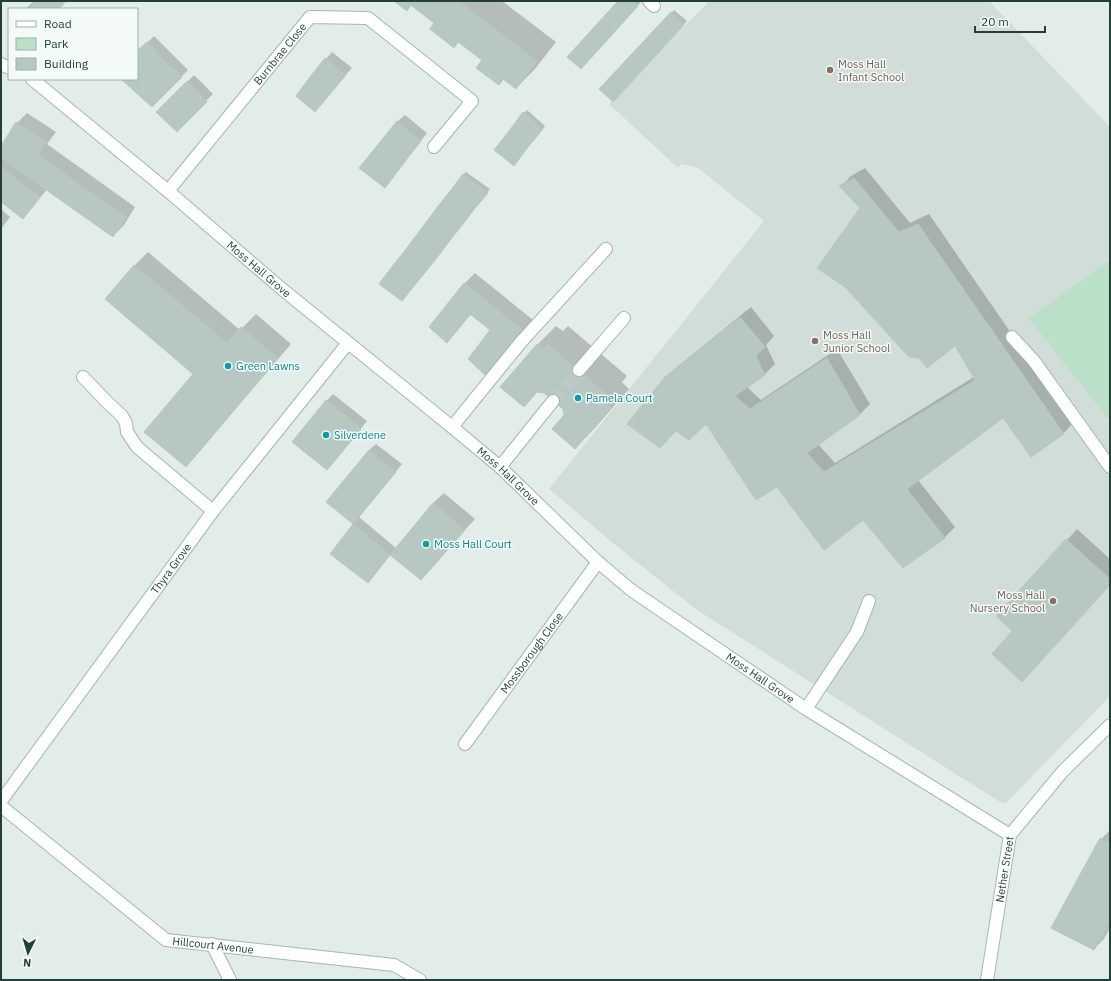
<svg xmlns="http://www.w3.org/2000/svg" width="1111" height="981" font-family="'IBM Plex Sans',sans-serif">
<rect width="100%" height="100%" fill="#e2ede9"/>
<!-- built -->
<path fill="#d0ddd8" d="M709,1h280l121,126v569l-103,106 -3,1 -4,-1 -303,-192 -79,-63 -69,-58 215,-268 -66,-53 -17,-4 -3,4 -69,-64z"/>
<!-- green -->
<path fill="#bae0c7" d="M1110,260v161l-81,-103z"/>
<!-- shadow -->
<path fill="#0003" d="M396,1h106l54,41 -21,27 -19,19 -12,-9 -5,5 -16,-24 -72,-55z
M620,1h19l2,1 -60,66z
M674,10l13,11 -74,79 -12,-11z
M154,36l34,34 -36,36 -30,-27h15v-26z
M332,52l20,16 -23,25 -3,-34z
M194,75l19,19 -36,36 -20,-18z
M527,110l18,16 -28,35 7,-48z
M27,113l29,19 -9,12 88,63 -11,18 -11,11 -66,-47 -14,18 -10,10 -22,-17v-52l16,-25z
M405,115l22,18 -36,47 -7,7 -23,-19 37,-47z
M865,168l45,55 19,-9 144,209 -10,11 -60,-17 -85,63 37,47 -10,10 -42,29 -39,-47 -87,-33 -71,-64 -40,-44 11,-11 74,-60 23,29 -8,9 9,19 -10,10 -18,13 14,13 76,-51 33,55 -10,10 -42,30 17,19 139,-86 -18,-33 -94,-136 -21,-22 10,-10z
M466,172l24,17 -88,111 61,-125z
M1,209l9,8 -9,12z
M148,252l92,78 16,-16 35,30 -92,108 -13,13 9,-91 -89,-75 29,-34z
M475,273l58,47 -37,44 -11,10 7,-44 -21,-16 -14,17 -10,10 17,-57z
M556,326l7,5 5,-5 59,50 -5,6 7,7 -35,40 -19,19 -11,-39 -20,-17 -6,-1 -14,15 13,-61z
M333,394l34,27 -33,41 -7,7 -1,-68z
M376,444l26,20 -43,53 37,31 37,-45 11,-10 31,26 -54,59 -31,-24 -16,21 -6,7 -37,-28 23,-30 -27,-22 42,-52z
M1077,529l33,30v25l-96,47 -16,-15z
M1110,830v98l-6,11 -10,10 7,-110z"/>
<!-- building -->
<path fill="#b7c8c3" stroke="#b4c8c1" d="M34,1h32l-7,8h-33z
M394,1h64l79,60 -21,28 -13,-10 -4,6 -23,-17 6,-8 -24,-18 -4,6 -24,-19 4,-6 -23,-18 -4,6z
M618,1h15l5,5 -57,63 -14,-12z
M671,12l13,13 -71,77 -14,-13z
M147,42l17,18 -31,30 -12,-11h16v-28z
M325,58l21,17 -16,19 -20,-17z
M164,60l18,17 -30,30 -19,-17z
M310,77l20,17 -15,18 -19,-16z
M187,81l20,21 -30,30 -21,-20z
M523,112l20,17 -15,18 -19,-16z
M397,121l24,20 -12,15 -25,-19z
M16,122l30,20 -8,13 88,62 -13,20 -112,-79v-12z
M509,131l19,16 -14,19 -20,-16z
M384,137l25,19 -12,16 -25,-20z
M372,152l25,20 -12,16 -26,-20z
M1,167l39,30 -17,22 -22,-17z
M463,174l25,19 -13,15 -24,-18z
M854,178l45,54 19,-8 146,210 -33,23 -28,-39 -96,71 38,49 -42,30 -40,-48 -39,30 -47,-63 -21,13 -50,-76 -17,16 -13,-9 -16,17 -33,-24 38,-47 75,-60 25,30 -9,9 9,19 -30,21 15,13 77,-51 33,57 -53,38 17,19 151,-92 -20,-34 -28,22 -8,-10 -10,-1 -64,-70 -28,-19 43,-60 -21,-22z
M451,190l24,18 -12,16 -24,-19z
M439,205l24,19 -12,15 -24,-18z
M427,221l24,18 -12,16 -24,-18z
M415,237l24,18 -12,15 -24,-17z
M403,253l24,17 -13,16 -23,-18z
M134,265l93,78 14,-16 37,31 -92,109 -42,-35 49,-58 -88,-75z
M391,268l23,18 -12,15 -23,-17z
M464,283l60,48 -39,44 -17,-16 22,-29 -20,-16 -23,29 -18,-16z
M537,344l6,6 5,-6 60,52 -5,6 8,6 -36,41 -23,-20 12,-14 -1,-6 -19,-16 -7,-1 -13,15 -24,-20z
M326,400l35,29 -34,41 -35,-28z
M369,450l27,22 -43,52 -27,-22z
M433,503l32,27 -44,50 -31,-25z
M353,524l37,31 -22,28 -38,-29z
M1066,539l44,40v6l-88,97 -30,-28 20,-23 -16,-15z
M1100,838l10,5v79l-16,28 -43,-22z"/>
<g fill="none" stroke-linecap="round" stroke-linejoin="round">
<!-- minor-tunnel -->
<path stroke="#bbcac6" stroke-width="12" stroke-dasharray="12 6" stroke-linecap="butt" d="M553,401l26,-31"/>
<defs>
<g id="minor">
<path d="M649,1l5,5"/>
<path d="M1,64l8,4"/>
<path id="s1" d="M32,79l136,112 114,98 170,138 48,40 98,95 33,28 175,119 204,126"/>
<path id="s2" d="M168,191l142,-174 58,1 104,83 -38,46"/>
<path d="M1012,337l22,24 76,106"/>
<path d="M579,370l45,-52"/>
<path d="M83,377l24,25 15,14 4,7 1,9 10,15 76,64"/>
<path d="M452,427l69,-85 85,-93"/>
<path d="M500,467l53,-66"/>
<path d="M806,709l51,-77 12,-31"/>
<path id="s3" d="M465,744l133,-182"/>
<path id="s4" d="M1,801l212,-290 135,-168"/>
<path id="s5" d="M1,806l165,134 228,25 26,15"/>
<path d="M212,944l18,36"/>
<path id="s6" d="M987,980l23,-145 53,-64 47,-46"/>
</g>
</defs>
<!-- minor casing -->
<use href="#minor" stroke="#a4b6b1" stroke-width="14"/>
<!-- minor -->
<use href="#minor" stroke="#fff" stroke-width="12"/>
</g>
<!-- markers -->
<g fill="#8d6e63" stroke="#f3faf7" stroke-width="1.5">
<circle cx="830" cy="70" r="4"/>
<circle cx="815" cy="341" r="4"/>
<circle cx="1053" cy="601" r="4"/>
</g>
<g fill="#0f9aa8" stroke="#f3faf7" stroke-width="1.5">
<circle cx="228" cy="366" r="4"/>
<circle cx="578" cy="398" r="4"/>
<circle cx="326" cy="435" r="4"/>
<circle cx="426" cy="544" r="4"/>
</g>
<g text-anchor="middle" stroke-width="3" stroke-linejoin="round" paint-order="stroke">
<!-- street labels -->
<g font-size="11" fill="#21403a" stroke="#f3faf7">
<text dy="4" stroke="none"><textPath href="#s2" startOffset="177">Burnbrae Close</textPath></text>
<text dy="4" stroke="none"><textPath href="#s1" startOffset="296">Moss Hall Grove</textPath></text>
<text dy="4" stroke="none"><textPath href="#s1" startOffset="620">Moss Hall Grove</textPath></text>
<text dy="4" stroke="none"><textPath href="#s4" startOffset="288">Thyra Grove</textPath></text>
<text dy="4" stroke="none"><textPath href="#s3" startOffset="113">Mossborough Close</textPath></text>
<text dy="4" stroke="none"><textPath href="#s1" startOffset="944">Moss Hall Grove</textPath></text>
<text dy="4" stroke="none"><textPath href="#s6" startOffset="112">Nether Street</textPath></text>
<text dy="4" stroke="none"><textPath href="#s5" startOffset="260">Hillcourt Avenue</textPath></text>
</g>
<!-- education labels -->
<g font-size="11" fill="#785e54" stroke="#f3faf7" text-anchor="start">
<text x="838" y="68">Moss Hall<tspan x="838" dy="13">Infant School</tspan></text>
<text x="823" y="339">Moss Hall<tspan x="823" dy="13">Junior School</tspan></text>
<text x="1045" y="599" text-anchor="end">Moss Hall<tspan x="1045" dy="13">Nursery School</tspan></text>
</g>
<!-- culture labels -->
<g font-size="11" fill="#0d838f" stroke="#f3faf7" text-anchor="start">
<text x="236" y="370">Green Lawns</text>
<text x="586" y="402">Pamela Court</text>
<text x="334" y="439">Silverdene</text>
<text x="434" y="548">Moss Hall Court</text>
</g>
</g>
<!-- border -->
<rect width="1111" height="981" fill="none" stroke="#21403a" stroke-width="4"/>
<!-- legend -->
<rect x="8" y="8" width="130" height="72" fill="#f3faf7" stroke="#9fb0ab"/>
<rect x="16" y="21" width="20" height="6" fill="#ffffff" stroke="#9fb0ab"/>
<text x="44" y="28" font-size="12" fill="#21403a">Road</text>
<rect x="16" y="38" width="20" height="12" fill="#bae0c7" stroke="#9fb0ab"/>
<text x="44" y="48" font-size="12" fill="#21403a">Park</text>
<rect x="16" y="58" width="20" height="12" fill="#b7c8c3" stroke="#9fb0ab"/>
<text x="44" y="68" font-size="12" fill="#21403a">Building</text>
<!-- north arrow -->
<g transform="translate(28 953) rotate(185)" stroke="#f3faf7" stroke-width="3" paint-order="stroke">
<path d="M0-3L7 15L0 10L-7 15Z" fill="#21403a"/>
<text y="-6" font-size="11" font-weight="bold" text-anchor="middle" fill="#21403a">N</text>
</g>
<!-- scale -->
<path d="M975 26v6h70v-6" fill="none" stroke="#21403a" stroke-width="2"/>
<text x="981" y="26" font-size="12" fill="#21403a" stroke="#f3faf7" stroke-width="3" paint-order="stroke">20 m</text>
</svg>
